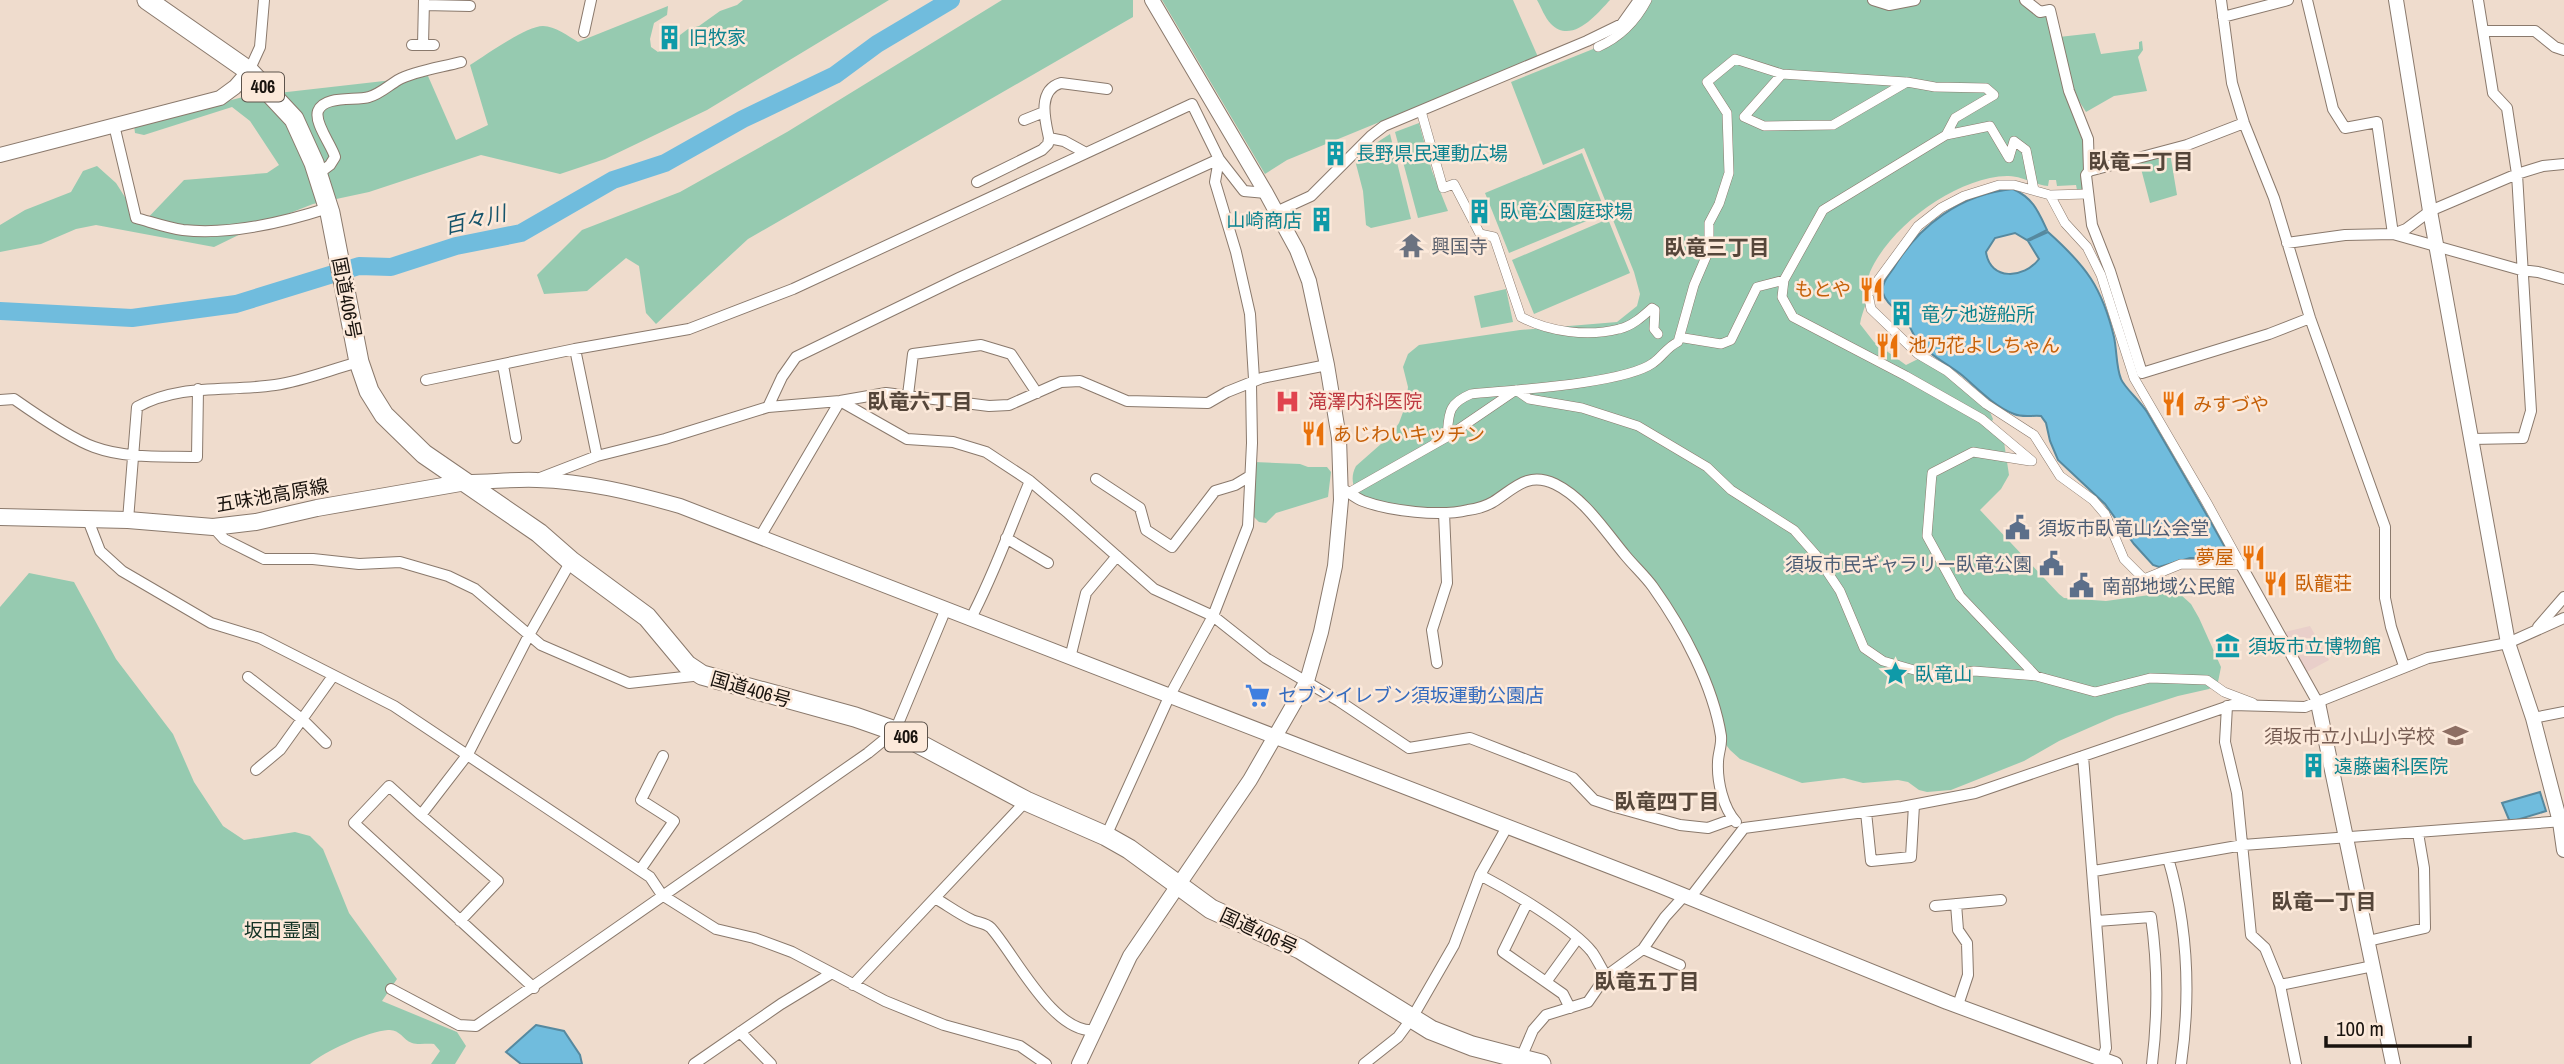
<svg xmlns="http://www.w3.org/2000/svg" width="2564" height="1064" font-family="'Archivo Narrow','Noto Sans JP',sans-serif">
<rect width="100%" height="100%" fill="#efdccd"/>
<!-- commercial -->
<path fill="#e9cfca" d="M2310,626l19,34 -22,12 -22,-40z"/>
<!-- green -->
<path fill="#96cab0" d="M743,0h146l-182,110 -102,49 -45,15 -79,-19 -112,37 -56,12 -56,22 -43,21 -118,-22 -20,4 -35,15 -41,8v-27l25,-15 46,-18 12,-21 14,-5 19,17 26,41 42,-44 83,-7 12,-8 -29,-44 -18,-14 -88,28 -9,-2 -1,-8 109,-28 185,-21 28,64 32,-15 -18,-60c16,-10 56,-39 73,-39 12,0 25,10 35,16l90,-36 -1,9 -13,8 -4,16 1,8 7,5 20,-12 2,-5 8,-6 11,-3 21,-15 17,-6z
M1002,0h131v17l-385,222 -92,85 -10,-11 -7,-47 -13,-8 -39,33 -43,3 -7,-19 45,-45 98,-38 107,-60z
M1162,0h351l25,57 -251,103 -22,14z
M1537,0h73c-13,14 -38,45 -59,24 -6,-6 -10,-17 -14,-24z
M1647,0h220l11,5 43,-5h99l28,13 38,127 -3,49 -6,1 -1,-5 -19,1 -1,-6h-7l-1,6c-14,-1 -28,-11 -41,-10 -50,1 -117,50 -137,96 -4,11 -3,19 -4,31 -2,7 -5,13 -6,21l14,18 32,23 14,-7 25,16 44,36 4,9 -3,7 14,16 5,33 -8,14 -21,21 79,84 5,4 42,3 58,-8 16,1 11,10 8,14 22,49 -3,15 -9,7 -31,7 -62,20 -57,25 -35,20 -73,29 -24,2 -8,-2 -11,-8 -10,-2 -35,3 -19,-5 -42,5 -62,-24 -10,-9 -9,-12 -18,-63 -28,-55 -84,-108 -37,-28 -22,-5 -41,24 -51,10 -79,-12c-7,-12 -12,-22 -5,-35l34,-30 9,-13 7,-19 2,-17 -5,-20 5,-13 11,-9 101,-15 97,-8 20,-16 3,-12 -6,-22 -50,-124 -41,17 -32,-83 102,-41z
M2095,33l6,21 38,-5v-7l3,-1 1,9 -5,7 9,34 -33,5 -28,16 -14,-22 -13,-53z
M1419,123l13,48 16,40 -30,7 -23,-86z
M1390,134l21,85 -40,9 -5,-3 -3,-34 -7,-27 14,-17z
M1582,153l24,60 -97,40 -24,-60z
M2170,153l7,42 -27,8 -11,-42z
M1608,219l22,54 -96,41 -22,-54z
M1506,289l7,33 -32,6 -7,-32z
M1254,462l46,2 8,3h19l4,5 -3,25 -52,16 -10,10 -7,-1 -7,-7z
M29,573l45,9 42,77 57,75 21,48 29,44 21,14 51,-8 15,4 13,13 26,64 48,66 -15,22 75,31 9,14 -11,18h-24l9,-13 -6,-7c-6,-1 -16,1 -22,-1 -10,-4 -12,-14 -24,-13 -19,1 -65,22 -78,34h-310v-457z"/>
<!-- water -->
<path fill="#70bcdd" stroke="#56899f" stroke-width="2" d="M2013,189c20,9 25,22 34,41l-20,10 -12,-7 -20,5 -9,14c4,29 38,27 53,7l-11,-18 20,-9c38,34 54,55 66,105 3,14 2,30 7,42 3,8 20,23 26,33 27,46 54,92 80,139l-1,7h-36l-31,9 -6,-2 -19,-21 -29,-40 -47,-44 -8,-19 -4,-18 -5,-7c-9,-1 -18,2 -27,-2 -20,-8 -35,-24 -51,-38 -13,-11 -31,-19 -43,-32 -7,-8 -10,-19 -16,-27 -7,-8 -18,-13 -21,-24 -2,-9 5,-17 10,-24 26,-44 68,-75 120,-80z
M2540,792l6,19 -36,11 -8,-19z
M536,1025l28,6 16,24 2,9h-61l-15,-12z"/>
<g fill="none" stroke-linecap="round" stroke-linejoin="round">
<!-- river -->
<path stroke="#70bcdd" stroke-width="18" d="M0,311l132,7 104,-14 123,-38 32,1 65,-21 65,-13 92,-53 52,-17 78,-44 92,-44 42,-31 74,-44"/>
<defs>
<path id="pedestrian" d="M1598,47c23,-10 38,-26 49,-47
M1782,74l124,8
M1421,111l22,77 11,-4 26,50 14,3 27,80c28,15 67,20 98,12 13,-3 23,-12 33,-21l3,2 -1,19 4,5
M2050,195l15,28 22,24 14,28 33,103 73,125 34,62 -60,-1 -37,15 -20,-20 -19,-45 -12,-14 -33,-24 -26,-41 -48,-31 -39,-33 -29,-17 -47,-45 -3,-15 50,-68 23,-18 23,-12 35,-11h15l36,10 37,-1
M1784,280l39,-70 123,-75
M1684,338l37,6 10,-4 26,-53 27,-7 -2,17 11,20 113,59 76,43 50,42
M1447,437c2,-23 0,-33 24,-43 39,-4 153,-10 182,-31 9,-6 14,-16 25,-21l16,-57 15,-35v-27l10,-19 10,-31 -2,-60 -20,-31 28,-23 47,15 -38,43 20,9 69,-1 74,-43 28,5 51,1 8,7 -39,23 -9,17 44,-9 19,32 5,-17 12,9 8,40
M2030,461l-57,-9 -41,21 -5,63 33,60 76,80
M1350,492l97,-55 69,-47 13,9 53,9 56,18 69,41 24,23 63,40 22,25 24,36 24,57 19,13 45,13 24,1 22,-4 62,5 59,16 55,-14 57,2 17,12 29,11"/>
<path id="minor" d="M1873,0l16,5 26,-5
M2025,0l15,12 10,-2 19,81 19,48 1,32 -3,4 6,50 18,46 32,102 127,-39 41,-16
M2221,0l11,83 12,40 30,75 36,120 75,209v71l6,29 13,39
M2307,0l26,109 12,19 32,-6 16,112
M424,5l46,1
M2223,17l65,-17
M2483,31h52l20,16 9,3
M584,32l7,-32
M412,45h22
M423,45l1,-45
M249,71l11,-24 4,-47
M1024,120l20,-8
M114,125l22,93c15,4 32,10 47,12 46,5 102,-8 145,-22
M1086,153l-22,-12 -15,-3c-4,-18 -12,-48 12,-55l46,6
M2089,171l98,-26 57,-22
M318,174l12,-9 5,-8c-4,-13 -21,-34 -17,-46 6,-16 38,-10 51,-14 11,-3 19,-11 29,-17 16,-9 45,-13 63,-18
M977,182l65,-32 6,-6 1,-6
M1276,212l35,-16 60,-60 13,-10 203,-85 35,-17 17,-24
M2393,234l13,-5 24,-18 87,-37 26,-8 21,-2
M2287,243l58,-8 48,-1 128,36 17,2 26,7
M575,349l22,107
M503,365l13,73
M426,380l149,-31 114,-20 104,-40 399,-185 27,55 25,32 22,2
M908,395l5,-41 68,-9 30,9 26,39
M0,400l14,-1c20,14 57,40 80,48 33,12 69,9 103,10l1,-68
M840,401l67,38 46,3 33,10 44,29 38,32 86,76 59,27 53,42 73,43 70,47 61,-10 103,40 21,22 21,7 65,18 28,3 25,-9
M768,407l14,-30 14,-20 163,-79 260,-119
M2472,439l51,-1 8,-27 -14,-237 -10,-66 -14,-15 -15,-93
M540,478l57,-22 68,-17 103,-32 72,-6 46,-8 103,13 20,-1 52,-23 19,-1 47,20 81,2 19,-11 35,-14 65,-13
M1096,479l44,29 6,22 26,17 43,-56 20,-6 15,-9
M1340,488c8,3 15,10 23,13 27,10 77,16 105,9 8,-1 18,-4 25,-8 21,-13 34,-31 62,-18 29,14 50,47 70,71 9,11 20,21 28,32 30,42 60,98 68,149 1,9 -3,18 -3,26 -1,19 5,46 18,60
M88,520l12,31 22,20 89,52 49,15 134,68 256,171 12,18 54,34 38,9 38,14 93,49 59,24 76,21 26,18
M128,520l9,-113c44,-24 91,-15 138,-22 28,-4 57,-16 84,-23
M213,527l11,12 40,20h49l46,5 41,-2 48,14 27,13 66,56 88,38 73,-8
M760,537l80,-136
M1006,538l42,25
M2241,565l77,138
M970,620c24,-45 40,-92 60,-139
M2538,627l26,-30
M1070,658l16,-65 31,-37
M1437,663l-5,-33 15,-47 -3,-70
M248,677l55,43 23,23
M2227,706l-2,36 12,51 14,142 14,13 15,37
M2533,718l31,-6
M2083,756l23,292 -6,16
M256,770l24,-20 53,-74
M1866,812l5,49 40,-4 3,-52
M421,815l77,66 -38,40
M1106,836l63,-139 44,-81 35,-90 4,-83 -1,-59 3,-5 -4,-65 -14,-62 -21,-70 4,-23
M2168,858c20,68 23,136 13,206
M640,870l34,-49 -33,-21 22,-44
M2094,871l149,-26 321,-24
M1480,875c29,15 92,52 112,77 5,7 9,16 14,24
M935,898c12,7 24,16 37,22 7,3 14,3 19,8 24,27 63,107 104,102
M1690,898l54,-70 158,-21 73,-14 257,-88 73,2 123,-49 80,-15 56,-25
M1527,903l-24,49 60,42 7,14
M1956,904l2,26 9,13 1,32 -10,30
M1935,906l66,-6
M2097,921l54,-4c7,49 7,98 1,147
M2368,941l57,-13 -1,-60 -6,-35
M1643,949l37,16
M1546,982l32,-44
M853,985l173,-184
M534,988l-180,-165 35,-37 32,29 47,-61 61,-119 42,-74
M391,989l68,36 17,1 392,-273 27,-22 50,-120
M740,1032l31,32
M1521,1058l12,-28 13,-15 42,-13 18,-26 37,-27 22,-32 19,-21
M694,1064l87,-60 51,-31
M1364,1064l34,-27 14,-19 42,-73 26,-70 27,-48
M2296,1064l-16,-79 93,-19"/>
<path id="tertiary" d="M2396,0l34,211 78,432 25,75 27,104 4,28
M0,155l220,-57 15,-11 14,-16
M466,482c24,0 48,-3 71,-2 48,1 97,13 143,26l978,379 289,117 168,62
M2318,703l75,361
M1079,1064l51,-108 120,-176 57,-99 14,-49 14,-66 6,-66 -2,-62 -12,-73 -18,-84 -12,-31 -31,-57 -114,-193"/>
<path id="secondary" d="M0,517l128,3 85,7 43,-5 61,-14 149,-26"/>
<path id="trunk" d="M147,0l102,71 45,48 20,44 16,50 29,149 10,29 15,24 40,39 115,79 32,28 76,56 40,48 15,10 153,42 40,14 131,70 80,35 23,13 82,60 89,40 131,81 41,16 69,18"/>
</defs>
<!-- pedestrian casing -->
<use href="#pedestrian" stroke="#8a796c" stroke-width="10"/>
<!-- minor casing -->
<use href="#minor" stroke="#8a796c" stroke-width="12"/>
<!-- tertiary casing -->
<use href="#tertiary" stroke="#8a796c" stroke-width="16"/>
<!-- secondary casing -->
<use href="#secondary" stroke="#8a796c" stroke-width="18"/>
<!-- trunk casing -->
<use href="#trunk" stroke="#8a796c" stroke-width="21"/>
<!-- pedestrian -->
<use href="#pedestrian" stroke="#fff" stroke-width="9"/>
<!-- minor -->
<use href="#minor" stroke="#fff" stroke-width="10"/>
<!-- tertiary -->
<use href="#tertiary" stroke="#fff" stroke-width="14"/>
<!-- secondary -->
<use href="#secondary" stroke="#fff" stroke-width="16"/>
<!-- trunk -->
<use href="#trunk" stroke="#fff" stroke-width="19"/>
</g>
<!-- icons -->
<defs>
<symbol id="building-bare" viewBox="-9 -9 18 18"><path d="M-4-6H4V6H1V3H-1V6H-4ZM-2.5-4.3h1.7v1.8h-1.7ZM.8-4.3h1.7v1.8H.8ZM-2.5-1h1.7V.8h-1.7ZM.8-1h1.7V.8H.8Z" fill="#0f9aa8" stroke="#fce9da" stroke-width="2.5" paint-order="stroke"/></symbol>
<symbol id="temple-bare" viewBox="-9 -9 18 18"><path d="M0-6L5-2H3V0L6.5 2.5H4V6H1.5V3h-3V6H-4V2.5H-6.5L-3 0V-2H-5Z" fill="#6b7280" stroke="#fce9da" stroke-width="2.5" paint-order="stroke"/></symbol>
<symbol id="restaurant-bare" viewBox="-9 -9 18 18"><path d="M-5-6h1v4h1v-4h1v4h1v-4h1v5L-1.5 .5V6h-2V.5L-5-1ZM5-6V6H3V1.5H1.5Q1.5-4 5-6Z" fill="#e8710a" stroke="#fce9da" stroke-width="2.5" paint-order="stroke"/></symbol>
<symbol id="hospital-bare" viewBox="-9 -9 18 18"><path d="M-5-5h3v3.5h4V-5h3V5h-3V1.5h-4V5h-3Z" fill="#e0444e" stroke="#fce9da" stroke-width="2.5" paint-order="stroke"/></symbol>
<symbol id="civic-bare" viewBox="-9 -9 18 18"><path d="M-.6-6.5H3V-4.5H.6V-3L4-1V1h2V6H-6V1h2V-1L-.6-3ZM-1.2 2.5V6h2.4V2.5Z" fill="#5c6f8a" stroke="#fce9da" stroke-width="2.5" paint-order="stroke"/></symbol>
<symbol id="museum-bare" viewBox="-9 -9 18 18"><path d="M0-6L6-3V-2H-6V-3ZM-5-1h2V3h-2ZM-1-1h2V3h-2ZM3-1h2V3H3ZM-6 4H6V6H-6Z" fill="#0f9aa8" stroke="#fce9da" stroke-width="2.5" paint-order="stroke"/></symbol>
<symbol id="sight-bare" viewBox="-9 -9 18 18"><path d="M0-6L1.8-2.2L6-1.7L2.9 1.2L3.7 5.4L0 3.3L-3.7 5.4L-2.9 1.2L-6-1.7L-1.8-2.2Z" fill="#0f9aa8" stroke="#fce9da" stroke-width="2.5" paint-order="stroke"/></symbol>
<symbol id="supermarket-bare" viewBox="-9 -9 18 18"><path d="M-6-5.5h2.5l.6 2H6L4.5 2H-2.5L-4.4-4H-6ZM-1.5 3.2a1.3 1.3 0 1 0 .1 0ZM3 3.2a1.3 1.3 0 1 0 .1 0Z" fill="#3f7fe0" stroke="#fce9da" stroke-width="2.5" paint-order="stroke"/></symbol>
<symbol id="school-bare" viewBox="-9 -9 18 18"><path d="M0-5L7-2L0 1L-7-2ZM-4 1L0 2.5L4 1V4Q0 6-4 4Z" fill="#8d6e63" stroke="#fce9da" stroke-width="2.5" paint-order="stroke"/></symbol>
</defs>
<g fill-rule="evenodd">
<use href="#building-bare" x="652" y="20" width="35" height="35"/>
<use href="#building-bare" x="1318" y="136" width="35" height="35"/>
<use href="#building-bare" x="1462" y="194" width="35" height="35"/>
<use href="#building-bare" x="1304" y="202" width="35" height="35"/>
<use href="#temple-bare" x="1394" y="228" width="35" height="35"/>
<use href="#restaurant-bare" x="1854" y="272" width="35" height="35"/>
<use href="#building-bare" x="1884" y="296" width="35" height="35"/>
<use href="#restaurant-bare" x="1870" y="328" width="35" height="35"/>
<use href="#hospital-bare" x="1270" y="384" width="35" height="35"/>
<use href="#restaurant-bare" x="2156" y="386" width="35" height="35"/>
<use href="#restaurant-bare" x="1296" y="416" width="35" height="35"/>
<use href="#civic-bare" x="2000" y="510" width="35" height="35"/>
<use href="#restaurant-bare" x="2236" y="540" width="35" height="35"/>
<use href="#civic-bare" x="2034" y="546" width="35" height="35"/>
<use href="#restaurant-bare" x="2258" y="566" width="35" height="35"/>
<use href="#civic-bare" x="2064" y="568" width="35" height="35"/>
<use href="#museum-bare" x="2210" y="628" width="35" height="35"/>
<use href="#sight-bare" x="1878" y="656" width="35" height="35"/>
<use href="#supermarket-bare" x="1240" y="678" width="35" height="35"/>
<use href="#school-bare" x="2438" y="718" width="35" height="35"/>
<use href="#building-bare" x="2296" y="748" width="35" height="35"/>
</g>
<g text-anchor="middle" stroke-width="5" stroke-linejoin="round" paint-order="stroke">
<!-- shield labels -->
<g fill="#fce9da" stroke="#5d534b" stroke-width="2">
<rect x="242" y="72.5" width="42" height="29" rx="5"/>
<rect x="885" y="722.5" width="42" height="29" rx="5"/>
</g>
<g font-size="18" font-weight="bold" fill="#19130e">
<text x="263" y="93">406</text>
<text x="906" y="743">406</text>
</g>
<!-- culture labels -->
<g font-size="19" fill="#0d838f" stroke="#fce9da" text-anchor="start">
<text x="689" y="44">旧牧家</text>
<text x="1356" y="160">長野県民運動広場</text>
<text x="1500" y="218">臥竜公園庭球場</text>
<text x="1302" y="227" text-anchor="end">山崎商店</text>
<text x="1921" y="321">竜ケ池遊船所</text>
<text x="2248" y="653">須坂市立博物館</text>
<text x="1915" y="681">臥竜山</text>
<text x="2334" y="773">遠藤歯科医院</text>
</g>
<!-- worship labels -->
<g font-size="19" fill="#5b616d" stroke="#fce9da" text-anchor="start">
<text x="1431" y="253">興国寺</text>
</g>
<!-- food labels -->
<g font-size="19" fill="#c56008" stroke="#fce9da" text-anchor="start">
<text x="1851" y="296" text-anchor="end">もとや</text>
<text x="1908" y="352">池乃花よしちゃん</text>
<text x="2193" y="411">みすづや</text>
<text x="1333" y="441">あじわいキッチン</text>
<text x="2234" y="564" text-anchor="end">夢屋</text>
<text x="2295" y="590">臥龍荘</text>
</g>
<!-- street labels -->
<g font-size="19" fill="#19130e" stroke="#fce9da">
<text transform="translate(347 298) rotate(79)" y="7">国道406号</text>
<text transform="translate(272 495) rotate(-10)" y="7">五味池高原線</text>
<text transform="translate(751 689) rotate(16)" y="7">国道406号</text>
<text transform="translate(1259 931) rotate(25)" y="7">国道406号</text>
</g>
<!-- health labels -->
<g font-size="19" fill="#be3a42" stroke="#fce9da" text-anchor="start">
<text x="1308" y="408">滝澤内科医院</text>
</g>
<!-- service labels -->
<g font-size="19" fill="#4e5e75" stroke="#fce9da" text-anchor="start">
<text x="2038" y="535">須坂市臥竜山公会堂</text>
<text x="2032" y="571" text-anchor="end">須坂市民ギャラリー臥竜公園</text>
<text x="2102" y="593">南部地域公民館</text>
</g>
<!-- shop labels -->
<g font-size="19" fill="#366cbe" stroke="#fce9da" text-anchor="start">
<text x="1278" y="702">セブンイレブン須坂運動公園店</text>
</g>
<!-- education labels -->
<g font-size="19" fill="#785e54" stroke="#fce9da" text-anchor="end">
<text x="2435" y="743">須坂市立小山小学校</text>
</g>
<!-- park labels -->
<g font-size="19" fill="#113224" stroke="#fce9da">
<text x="282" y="937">坂田霊園</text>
</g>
<!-- neighbourhood labels -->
<g font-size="21" font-weight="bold" fill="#55463a" stroke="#fce9da">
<text x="2141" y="169">臥竜二丁目</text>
<text x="1717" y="255">臥竜三丁目</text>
<text x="920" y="409">臥竜六丁目</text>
<text x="1667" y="809">臥竜四丁目</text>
<text x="2324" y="909">臥竜一丁目</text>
<text x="1647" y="989">臥竜五丁目</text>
</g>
<!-- water labels -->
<g font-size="21" font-style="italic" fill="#16546b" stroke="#fce9da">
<text transform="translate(475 220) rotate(-13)" y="7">百々川</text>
</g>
</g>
<!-- scale -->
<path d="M2326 1036v10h144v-10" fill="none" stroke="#19130e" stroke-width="3.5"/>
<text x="2336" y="1036" font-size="21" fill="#19130e" stroke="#fce9da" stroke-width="5" paint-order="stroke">100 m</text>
</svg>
